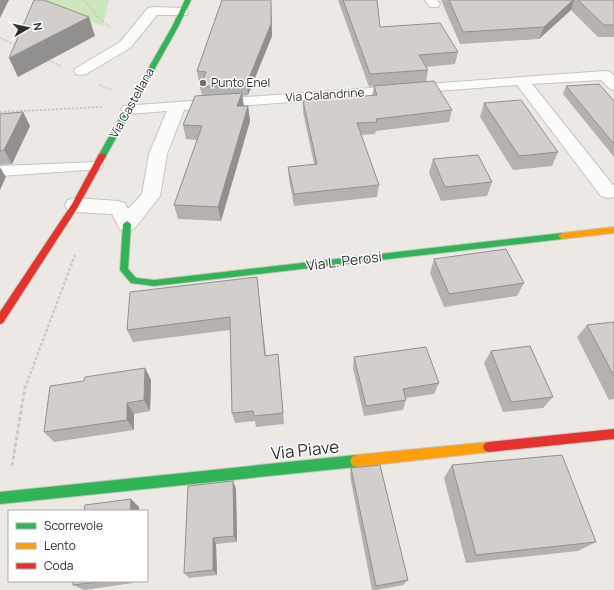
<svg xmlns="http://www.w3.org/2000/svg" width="614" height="590" font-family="Manrope,sans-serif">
<rect width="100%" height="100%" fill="#ece8e4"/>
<!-- green -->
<path fill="#cee6be" d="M35,0h74l-6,26z"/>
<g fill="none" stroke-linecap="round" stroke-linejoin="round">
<defs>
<path id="lane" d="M96,162l5,1 2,3 -2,3 -101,7v-10z"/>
<path id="street" d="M425,0h12l3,4 -2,3h-8z
M153,7l29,1 5,1 1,3 -1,3h-30l-27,33 -44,26 -5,1 -5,-1 -2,-3 2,-3 44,-26 28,-34z
M605,71l5,1 4,4v14l-5,-2 -8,-8 -69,4 81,101h1v12l-6,1 -7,-2 -84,-111 -333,25 -17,44 -7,42 -26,33 -7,2 -7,-2 -8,-15 -37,-2 -7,-2 -3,-5 3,-5 7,-2 43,3 7,2 3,6 14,-15 7,-40 18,-43 -38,3 -6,-2 -2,-3 2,-3z"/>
<path id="fast" d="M185,0h6l-13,27 -72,129 -1,2h-6l-1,-2 74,-129z
M127,221l4,3 -3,45 8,9 18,2 408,-47 4,3 -4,3 -408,47 -23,-3 -11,-13 3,-46z
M356,455l4,2 2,4 -2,4 -4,2 -356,37v-12z"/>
<path id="slow" d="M614,227v6l-52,6 -4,-3 4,-3z
M489,442l4,1 2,4 -2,4 -4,1 -133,15 -4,-2 -2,-4 2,-4 4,-2z"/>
<path id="jam" d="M99,154h6l1,2 -28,51 -75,116 -3,1v-12l72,-108z
M614,429v10l-125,13 -4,-1 -2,-4 2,-4 4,-1z"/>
</defs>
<!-- lane casing -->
<use href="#lane" stroke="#c5c4c5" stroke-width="2"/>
<!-- street casing -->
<use href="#street" stroke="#c5c4c5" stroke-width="2"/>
<!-- fast casing -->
<use href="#fast" stroke="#c5c4c5" stroke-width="2"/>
<!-- slow casing -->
<use href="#slow" stroke="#c5c4c5" stroke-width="2"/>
<!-- jam casing -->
<use href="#jam" stroke="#c5c4c5" stroke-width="2"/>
<!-- path-far3 -->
<path stroke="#c9c9c8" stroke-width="1.5" stroke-dasharray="2 1.5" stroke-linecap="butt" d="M84,0l16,19 11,9
M0,38l16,7
M46,59l15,7
M100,85l12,5"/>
<!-- path-far2 -->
<path stroke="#c9c9c8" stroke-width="2" stroke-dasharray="2.5 1.5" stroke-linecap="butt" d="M0,112l102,-5"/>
<!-- path-far1 -->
<path stroke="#c9c9c8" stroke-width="2.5" stroke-dasharray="3 2" stroke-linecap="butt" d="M25,388l50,-133"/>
<!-- path -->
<path stroke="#c9c9c8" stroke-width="3" stroke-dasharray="4 2.5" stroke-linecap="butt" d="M12,466l13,-79"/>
<!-- lane -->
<use href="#lane" fill="#fcfcfb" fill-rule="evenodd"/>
<!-- street -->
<use href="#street" fill="#fcfcfb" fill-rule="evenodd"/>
<!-- fast -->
<use href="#fast" fill="#30b455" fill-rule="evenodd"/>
<!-- slow -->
<use href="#slow" fill="#ff9f0a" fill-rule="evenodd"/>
<!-- jam -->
<use href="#jam" fill="#e5322d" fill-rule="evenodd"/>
</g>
<!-- wall -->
<path fill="#b4b1af" d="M222,0h49l1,36 -24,59 -6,1 2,10h4l2,15 -29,100 -43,-2 -4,-14 23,-65 -11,-1 -3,-14 19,-29 -2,-9 2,-4h-3l-2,-12z
M338,0h39l3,27 78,25 -3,12 -29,3 2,3 -2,12 26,28 -3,12 -73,9 -1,3 -14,1 18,50 -2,12 -83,9 -5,-27 -1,-12 26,-3 -11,-52v-11l69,-5 2,-10 -5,1z
M441,0h173v37h-16l-27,-27 -32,29 -79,5z
M566,86l48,15v56l-51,-63z
M484,103l74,49 -6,14 -39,4 -33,-53z
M23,112l7,14 -18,38 -12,1v-51z
M433,159l59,23 -5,14 -46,5 -12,-28z
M434,259l90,24 -7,13 -73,11 -14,-34z
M257,277l9,79 12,-2 6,70 -28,3 -1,-6 -20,2 -3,-10 -2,-83 -97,12 -6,-12z
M614,322v77l-5,1 -32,-63 10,-12z
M491,351l62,46 -10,11 -40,4 -19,-49z
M354,357l85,26 -5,11 -28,4v2l-3,10 -39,6 -11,-48z
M145,368l6,12 -1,31 -16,3v16l-80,12 -10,-10 40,-51z
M452,465l144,77 -18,9 -112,12 -22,-85z
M351,468l57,112 -5,5 -26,5h-5l-22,-114z
M233,481l3,8 1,53 -21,2 1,31 -28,3 -5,-5z
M73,581h60v2l-49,7 -11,-5z"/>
<!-- shaded-wall -->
<path fill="#92908e" d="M0,0h9l-9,18z
M271,0l1,36 -24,59 -1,-12z
M573,0h1l-3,10 -32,29 5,-12z
M89,17l6,19 -77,41 -9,-19z
M242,93l2,14 -7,-1z
M248,106l2,15 -29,100 -3,-14z
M23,112l7,14 -18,38 -8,-14z
M0,167l6,10 -6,13z
M145,368l6,12 -1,31 -6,-11z
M127,403l7,11v16l-7,-10z
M233,481l3,8 1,53 -3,-6z
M131,499l8,8v4h-9z
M213,538l3,6 1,31 -4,-5z
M129,581h4v2z"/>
<!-- building -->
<path fill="#d1cecb" stroke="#92908e" d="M34,0h10l45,17 -80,41z
M222,0h49v24l-24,59 -47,4 6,-15 -9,-1z
M343,0h34l3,27 60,-4 18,29 -39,3 9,15 -58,4z
M449,0h124l-29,27 -81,5z
M578,0h36v25h-10z
M434,81l18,29 -76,9 1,3 -20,1 22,62 -85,9 -6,-27 29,-3 -14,-63 74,-6 -3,-9z
M599,84l15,17v43l-48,-58z
M242,93l-5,13h11l-30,101 -44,-2 28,-79 -19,-1 12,-29z
M521,100l37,52 -39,4 -35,-53z
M23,112l-19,38 -4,1v-37z
M478,155l14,27 -47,5 -12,-28z
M506,249l18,34 -75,11 -15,-35z
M257,277l8,79 13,-2 5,59 -29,3 -1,-5 -21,2 -2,-96 -103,13 3,-38z
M614,322v54l-27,-51z
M530,346l23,51 -42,5 -20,-51z
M426,347l13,36 -36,6 3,11 -40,6 -12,-49z
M145,368l-1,32 -17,3v17l-83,12 6,-46 34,-5 1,-4z
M562,455l34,87 -120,13 -24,-90z
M380,465l28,115 -32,6 -25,-118z
M233,481l1,55 -21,2v32l-29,3 4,-87z
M131,499l-1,12h-46l1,-6z
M73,581h33l-33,4z"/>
<!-- markers -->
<circle fill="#706f6e" stroke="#fff" stroke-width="1.5" cx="203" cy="83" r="4"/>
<g text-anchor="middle" stroke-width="3" stroke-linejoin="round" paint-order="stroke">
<!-- far-poi labels -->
<g font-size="12" fill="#2e2e2e" stroke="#fff" text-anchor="start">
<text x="211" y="87">Punto Enel</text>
</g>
<!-- far-street labels -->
<g font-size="12" fill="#2e2e2e" stroke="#fff">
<text transform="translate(325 95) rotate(-4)" y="4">Via Calandrine</text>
<text transform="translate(132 103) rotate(-61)" y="4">Via Castellana</text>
</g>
<!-- street labels -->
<g font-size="14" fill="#2e2e2e" stroke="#fff">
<text transform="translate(344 261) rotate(-7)" y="5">Via L. Perosi</text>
</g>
<!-- near-street labels -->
<g font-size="17" fill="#2e2e2e" stroke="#fff">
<text transform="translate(305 450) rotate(-6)" y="6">Via Piave</text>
</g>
</g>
<!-- legend -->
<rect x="8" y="510" width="140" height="72" fill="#ffffff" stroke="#ababab"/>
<rect x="16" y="523" width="20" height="6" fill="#30b455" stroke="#ababab"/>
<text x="44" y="530" font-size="12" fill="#2e2e2e">Scorrevole</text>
<rect x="16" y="543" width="20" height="6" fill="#ff9f0a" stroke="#ababab"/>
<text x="44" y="550" font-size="12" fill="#2e2e2e">Lento</text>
<rect x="16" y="563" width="20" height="6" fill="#e5322d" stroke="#ababab"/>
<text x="44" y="570" font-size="12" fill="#2e2e2e">Coda</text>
<!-- north arrow -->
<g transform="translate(28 28) rotate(81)" stroke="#ffffff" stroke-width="3" paint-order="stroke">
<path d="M0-3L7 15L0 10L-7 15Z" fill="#2e2e2e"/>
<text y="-6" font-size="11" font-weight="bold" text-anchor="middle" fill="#2e2e2e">N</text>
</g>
</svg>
